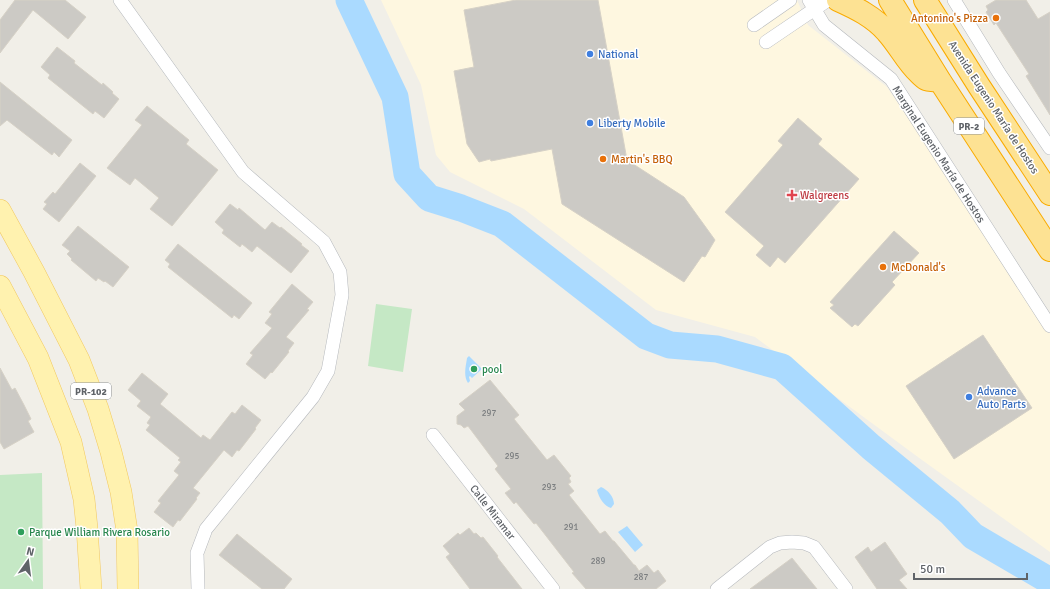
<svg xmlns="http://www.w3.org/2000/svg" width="1050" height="589" font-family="Signika,sans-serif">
<rect width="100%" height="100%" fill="#f1efe8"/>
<!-- commercial -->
<path fill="#fef7e0" d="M381,0h416l11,25 79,62 163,239v226l-128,-92 -167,-123 -99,-27 -132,-101 -74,-37 -14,-17 -15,-70z"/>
<!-- green -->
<path fill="#c5e8c5" d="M376,304l36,5 -9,63 -35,-6z
M42,473l1,116h-43v-114z"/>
<!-- water -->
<path fill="#aadaff" d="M469,356l13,13 -10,9 -2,-2 -1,1 1,4 -2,2c-5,-8 -2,-17 -1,-25z
M601,487c7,3 13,10 13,17l-3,4c-7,-2 -12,-10 -14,-18z
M627,526l16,19 -8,7 -17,-20z"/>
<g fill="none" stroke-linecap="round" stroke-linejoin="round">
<!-- river -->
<path stroke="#aadaff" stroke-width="27" d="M349,0l46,97 12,77 22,24 32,10 41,16 144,112 24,9 47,4 65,18 89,80 79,65 23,24 77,45"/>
</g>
<!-- building -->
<path fill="#cccac5" stroke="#d6d1c6" d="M15,0h50l21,17 -18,22 -35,-29 -33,43v-33z
M516,0h82l29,160 57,37 31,43 -10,17 -3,-1 -18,26 -122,-78 -10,-55 -61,12 -1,-2 -11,3 -12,-18 -13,-73 20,-4 -10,-57z
M996,0h30l12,19 12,-7v103l-24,-39 3,-2 -33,-51 -2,2 -8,-13 2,-2 -2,-4z
M57,47l18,14 -1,2 28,22 1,-2 10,9 -1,1 7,6 -15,19 -9,-7 -2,3 -45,-36 2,-3 -9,-8z
M0,82l72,58 -13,17 -5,-5 -2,3 -45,-35 -7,6z
M147,106l42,34 -3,4 32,26 -46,56 -22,-17 9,-11 -24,-20 -5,7 -23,-17 35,-43 -7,-5z
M798,118l24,21 -4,5 41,35 -74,84 -7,-6 -8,10 -14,-12 8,-9 -39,-34 58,-67 -5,-4z
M80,163l16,13 -37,46 -16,-13 4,-5 -3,-2 9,-10 2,2z
M230,204l8,6 1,-2 26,22 7,-8 8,6 1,-1 21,17 -1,1 8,6 -18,22 -34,-27 -5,6 -10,-8 -2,3 -18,-14 2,-3 -9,-8z
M78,226l51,41 -16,20 -8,-6 -1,1 -6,-4 -2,3 -25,-21 1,-1 -5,-5 3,-3 -8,-6z
M894,231l25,22 -27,29 3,3 -37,41 -3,-2 -3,3 -22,-19 4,-3 -4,-3z
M178,244l74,59 -13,16 -5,-4 -2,3 -64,-51 2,-3 -5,-4z
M292,284l21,18 -6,7 2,1 -23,27 8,6 -6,8 1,1 -17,21 -1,-1 -6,7 -19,-15 7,-9 -3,-2 22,-25 -7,-5 7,-9 -3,-2z
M983,335l49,73 -78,51 -48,-73z
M0,368l12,22 3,-2 9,17 7,14 -3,2 6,11 -30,17 -4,-7z
M142,373l26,21 -8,10 41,34 2,-3 7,5 22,-28 3,2 7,-9 19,15 -6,8 1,1 -17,22 -2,-1 -5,7 -8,-7 -31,38 7,5 -4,5 1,1 -17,22 -2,-1 -5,7 -19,-15 7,-9 -3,-2 21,-26 -5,-4 7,-9 -3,-2 2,-2 -34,-28 4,-5 -3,-2 4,-6 -14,-11 4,-5 -13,-11z
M490,380l29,35 -5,4 33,41 7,-5 17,21 -2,2 2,4 -3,2 6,7 -5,4 31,39 5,-3 8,10h1l20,24h1l4,6 8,-6 7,8 4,-3 8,11 -10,8h-70l-14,-16 2,-1 -38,-49 -2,1 -18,-22 -2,2 -9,-11 6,-4 -16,-20 3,-3 -30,-40 -4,2 -3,-3 -4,-1v-8l8,-6 -6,-6z
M469,528l5,6 2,-1 5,5 2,-1 15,19 -1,1 25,32h-52l-24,-32 4,-3 -7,-8 15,-13 2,2z
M237,534l55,45 -8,10h-22l-43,-34z
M885,542l22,32 -8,6 8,9h-30l-22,-32 13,-10 3,5z
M792,558l25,31h-67z"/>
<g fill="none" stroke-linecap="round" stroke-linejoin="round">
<defs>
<path id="street" d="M120,0l123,172 81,70 16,30 2,23 -14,76 -15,26 -107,132 -9,24 1,36
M809,0l15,25 67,54 159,247
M954,0l45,73 51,75
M754,25l36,-25
M766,42l62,-42
M433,435l120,154
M717,589l53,-42 10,-4 12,-1 12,1 10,4 32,42"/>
<path id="primary" d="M0,210l34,62 45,88 19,49 13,43 10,40 6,39 1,58
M0,286l38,72 33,84 13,57 3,29 4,61"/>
<path id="highway" d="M838,0c18,8 36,17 49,32 12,13 19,29 32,41 2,2 5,5 7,6 4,1 9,1 12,2
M890,0l50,81 110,169
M925,0l54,86 71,108"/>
</defs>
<!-- street casing -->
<use href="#street" stroke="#b5b8bc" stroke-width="14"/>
<!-- primary casing -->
<use href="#primary" stroke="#f2c960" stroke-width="22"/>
<!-- highway casing -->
<use href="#highway" stroke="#f9ab00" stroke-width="24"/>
<!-- street -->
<use href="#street" stroke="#fff" stroke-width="13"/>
<!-- primary -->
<use href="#primary" stroke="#fff2af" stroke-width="21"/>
<!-- highway -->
<use href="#highway" stroke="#fde293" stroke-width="22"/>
</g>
<!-- markers -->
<g fill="#e8710a" stroke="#fff" stroke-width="1.5">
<circle cx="996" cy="18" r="4"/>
<circle cx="603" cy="159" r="4"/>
<circle cx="883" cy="267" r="4"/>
</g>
<g fill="#3f7fe0" stroke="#fff" stroke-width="1.5">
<circle cx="590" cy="54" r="4"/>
<circle cx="590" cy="123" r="4"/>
<circle cx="969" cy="397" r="4"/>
</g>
<path fill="#e0444e" stroke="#fff" stroke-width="1.5" d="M790 189h4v4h4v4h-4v4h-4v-4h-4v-4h4z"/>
<g fill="#2e9e5b" stroke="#fff" stroke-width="1.5">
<circle cx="474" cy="369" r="4"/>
<circle cx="21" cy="532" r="4"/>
</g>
<g text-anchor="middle" stroke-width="3" stroke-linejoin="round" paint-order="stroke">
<!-- number labels -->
<g font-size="9" fill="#7a7d7f">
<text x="489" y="416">297</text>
<text x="512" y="459">295</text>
<text x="549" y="490">293</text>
<text x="571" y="530">291</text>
<text x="598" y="564">289</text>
<text x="641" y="580">287</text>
</g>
<!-- shield labels -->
<g fill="#fff" stroke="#8f9295" stroke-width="1">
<rect x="954" y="118" width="30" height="16" rx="3"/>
<rect x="71" y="383" width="40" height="16" rx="3"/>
</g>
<g font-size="10" font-weight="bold" fill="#5f6368">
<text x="969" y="130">PR-2</text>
<text x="91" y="395">PR-102</text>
</g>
<!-- food labels -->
<g font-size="11" fill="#c56008" stroke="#fff" text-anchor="start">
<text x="988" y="22" text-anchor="end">Antonino's Pizza</text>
<text x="611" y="163">Martin's BBQ</text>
<text x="891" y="271">McDonald's</text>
</g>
<!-- shop labels -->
<g font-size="11" fill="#366cbe" stroke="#fff" text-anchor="start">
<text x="598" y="58">National</text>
<text x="598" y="127">Liberty Mobile</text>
<text x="977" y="395">Advance<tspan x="977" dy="13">Auto Parts</tspan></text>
</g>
<!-- street labels -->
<g font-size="11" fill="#5f6368" stroke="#fff">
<text transform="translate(994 107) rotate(57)" y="4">Avenida Eugenio María de Hostos</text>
<text transform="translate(939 154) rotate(57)" y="4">Marginal Eugenio María de Hostos</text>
<text transform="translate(493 512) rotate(52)" y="4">Calle Miramar</text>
</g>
<!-- health labels -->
<g font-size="11" fill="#be3a42" stroke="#fff" text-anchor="start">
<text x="800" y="199">Walgreens</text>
</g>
<!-- leisure labels -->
<g font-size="11" fill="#27864d" stroke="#fff" text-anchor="start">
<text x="482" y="373">pool</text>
<text x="29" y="536">Parque William Rivera Rosario</text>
</g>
</g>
<!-- north arrow -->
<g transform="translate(28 561) rotate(14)" stroke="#ffffff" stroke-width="3" paint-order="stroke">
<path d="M0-3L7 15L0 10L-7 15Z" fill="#5f6368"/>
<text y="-6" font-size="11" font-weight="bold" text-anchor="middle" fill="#5f6368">N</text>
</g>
<!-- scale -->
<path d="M914 573v6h113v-6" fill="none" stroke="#5f6368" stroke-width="2"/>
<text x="920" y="573" font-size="12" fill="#5f6368" stroke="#ffffff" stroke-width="3" paint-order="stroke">50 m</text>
</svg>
